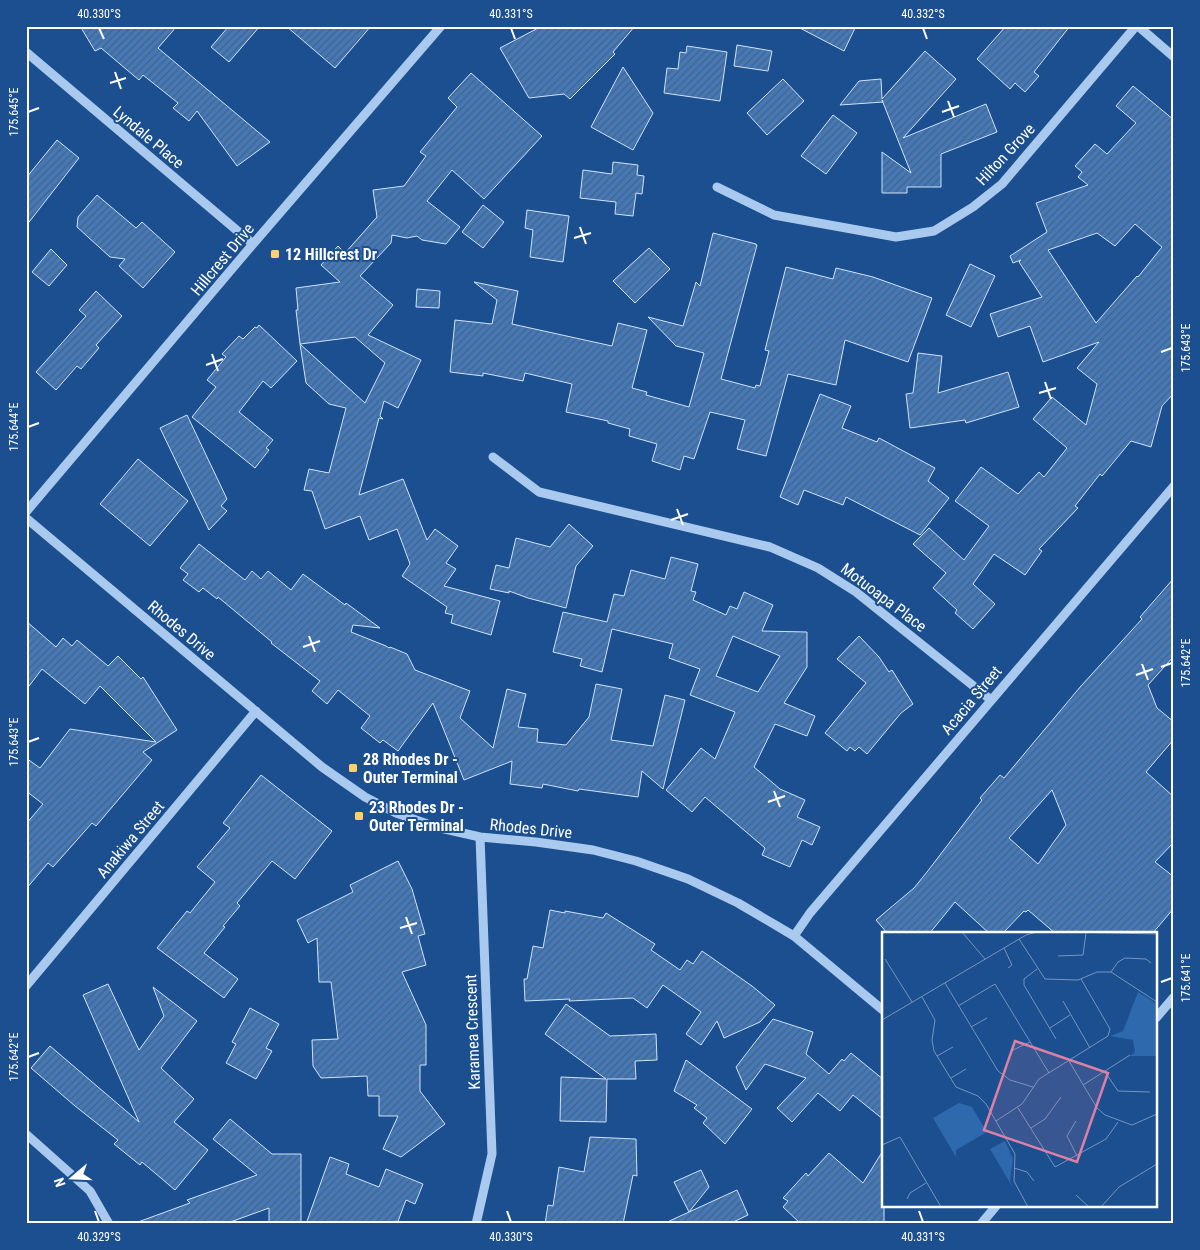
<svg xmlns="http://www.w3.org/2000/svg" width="1200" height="1250" font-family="'Roboto Condensed',sans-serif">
<defs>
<pattern id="building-hatch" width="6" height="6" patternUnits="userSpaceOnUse" patternTransform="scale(1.25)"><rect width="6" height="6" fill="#4478b7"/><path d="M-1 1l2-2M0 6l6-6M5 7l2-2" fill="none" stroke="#486282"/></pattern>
</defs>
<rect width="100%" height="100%" fill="#1b4f8f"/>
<!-- building -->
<path fill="url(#building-hatch)" stroke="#cfe3fa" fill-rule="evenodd" d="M80,26h97l-19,22 112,94 -33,24 -40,-55 -8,10 -16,-13 5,-5 -35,-28 -4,5 -38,-32 -6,3z
M229,26h31l-31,36 -18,-15z
M286,26h85l-36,42z
M542,26h93l-22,26 2,2 -45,45 -6,-5 -35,4 -29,-50z
M796,26h60l-12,25z
M1006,26h64l-36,46 5,4 -14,16 -10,-9 -5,6 -33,-30z
M737,45l35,6 -4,20 -34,-5z
M687,46l40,6 -7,49 -56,-8 3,-25 11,1 2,-17 6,1z
M925,51l31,28 -53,59 83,-34 11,28 -56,22v33h-34v6h-25v-41l29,21 -29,-73 1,2 -43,3 19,-24 22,-2 1,20z
M623,67l30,46 -20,37 -42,-23z
M471,73l71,63 -58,63 -32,-29 -25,31 33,26 -14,17 -24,-4 -5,-4 -10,2 -15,-3 -1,8 -31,33 33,29 -25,30 53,25 -23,48 -14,-7 -4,15 3,3 -4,-1 -20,77 44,-16 24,61 8,-11 23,17 -12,17 10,6 -12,17 56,15 -9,34 -40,-12 2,-8 -8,-2 2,-6 -45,-31 8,-12 -13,-35 -28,11 -9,-24 -35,13 -13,-38 -8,-1 5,-21 20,4 17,-65 -17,-4 -23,-21 -6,-39 65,59 20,-40 -30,-26 -55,7 -4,-34h2l-2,-22 44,-6 -19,-17 17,-19 7,7 32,-36 -4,-27 31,-4 22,-30 -6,-4 37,-45 -9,-9z
M783,79l21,22 -37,34 -20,-22z
M1133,86l41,34v273l-12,13 -11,41 -20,-6 -29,35 -2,-2 -25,32 3,2 -39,41 3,2 -17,24 -31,-21 -21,30 22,20 -22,25 -18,-16 2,-3 -24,-22 13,-15 -33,-29 16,-16 35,32 25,-34 -34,-25 26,-34 37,27 21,-22 5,5 23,-29 -34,-29 19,-22 34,28 11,-41 -20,-16 22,-26 -56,20 -13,-36 -32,11 -8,-23 52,-17 -23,-35 2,-2 -8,3 -3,-7 37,-24 -11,-29 52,-18 -10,-8 4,-5 -7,-6 20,-22 12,10 29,-31 -20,-17zM1135,224l27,23 -24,30 -1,-1 -41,47 -48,-73 49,-17 18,13z
M833,115l24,18 -31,41 -25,-18z
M57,140l22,18 -53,68v-48z
M613,162l25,3 -1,10 7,1 -2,18 -6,-1 -3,23 -18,-2 1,-12 -36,-4 3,-28 29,4z
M97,195l39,33 6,-6 33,30 -32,36 -24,-22 6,-7 -15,-2 -33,-30 1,-10z
M483,205l21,17 -21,26 -21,-16z
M527,210l42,6 -6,46 -33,-5 3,-27 -8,-2z
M713,233l43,11v1h1l-36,134 34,9 1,-3 4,1 9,-35 -4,-1 21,-83 47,12 3,-11 37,9 59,21 -24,64 -63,-22 -9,45 -48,-11 -22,82 -29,-7 8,-29 -35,-8 -16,47 -10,-3 -4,14 -28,-9 5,-17 -28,-8 1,-7 -22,-6v-2l-42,-9 6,-28 -47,-11 -2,8 -40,-8v3l-33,-4 5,-52 37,4 5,-24 -23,-18 44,9 -6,33 100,22 6,-23 29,7 -15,58 15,4 -1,3 43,12 15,-54 -28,-7 -28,-29 35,9 13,-44 4,4z
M649,248l21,21 -35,34 -22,-22z
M51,249l16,16 -18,21 -17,-14z
M970,264l25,12 -24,51 -25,-12z
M417,289l23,2 -1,17 -23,-1z
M96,291l26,25 -26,29 3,3 -18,21 -4,-3 -21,24 -20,-18 50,-56 -7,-6z
M259,325l38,36 -26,27 -8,-7 -24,31 34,28 -7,8 3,2 -14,18 -63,-51 24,-30 -9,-7 19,-23 -4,-3 17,-18 4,3 12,-12 2,1z
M918,353l24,3 -4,37 70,-21 11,35 -53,16 -1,-3 -55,8 -4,-34 7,-1z
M820,394l31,12 -9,22 35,14 2,-4 56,30 -7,13 21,17 -29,37 -74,-38 -3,8 -39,-15 -6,15 -18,-8z
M187,415l40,84 -6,7 6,5 -18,19 -49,-102z
M138,459l50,42 -38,45 -50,-42z
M569,524l24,22 -17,20 -10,42 -38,-10 -19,-7v2l-19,-4 6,-24 13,3 7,-30 34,9z
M199,544l46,36 7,-9 9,8 7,-8 23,19 12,-16 42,31 1,-2 34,25 -27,-3 -2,7 35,14 3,2 1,-1 17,7 8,16 55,21 -10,27 33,30 14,-59 19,5 -8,33 20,2 -1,13 29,3 23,-28 7,-33 26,5 -11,51 42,6 12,-51 20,5 -22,89 -21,-18 -4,26 -59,-8 -1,2 -35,-7 -1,4 -32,-4 2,-23 -48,19 -31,-77 -35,48 -15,-11 -3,3 -19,-15 9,-12 -32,-26 -11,14 -15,-13 8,-10 -49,-38 1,-1 -54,-45 -1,2 -14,-11 -4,4 -16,-12 5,-6 -8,-6z
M671,557l27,7 -7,27 5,1 -3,8 33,15 4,-9 7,3 7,-17 29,13 -11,26 45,1v35l-23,36 31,13 -8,20 -32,-12 -21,43 26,22 25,11 -8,17 23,10 -8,18 -10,-5 -12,27 -28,-12 3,-7 -60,-51 -13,15 -26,-22 35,-42 14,11 20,-47 -45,-17 10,-26 -31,-11 4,-14 -61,-15 -10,43 -22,-6 2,-7 -29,-7 10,-40 44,10 7,-28 10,2 7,-26 34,9zM733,636l47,20 -22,36 -42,-16z
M1174,578v78l-26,29 9,23 17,14v17l-28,33 28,25v45l-19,20 19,15v31l-22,26h-96l-28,-24 -2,2 -2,-1 -22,23h-12l-35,-32 -26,32h-41l-12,-14 38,-32 13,-16 55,-72 -2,-2 20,-23 4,3 77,-92 61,-67 -2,-2zM1052,790l14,35 -28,39 -29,-26z
M26,621l30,26 7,-9 9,8 5,-6 31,26 10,-10 23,23 2,-2 34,53 -34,22 9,8 -56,66 -4,-3 -39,44 -5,-4 -22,26v-65l17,-20 -17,-13v-33l14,10 30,-39 86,13 -56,-56 -15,18 -43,-35 -16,21z
M859,636l20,21 10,15 3,-2 21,34 -12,9 -34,41 -8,-7 -4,4 -5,-4 -3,4 -22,-18 41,-50 -29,-24z
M261,775l71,56 -37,48 -23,-18 -35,42 3,3 -17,20 2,1 -21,26 34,26 -14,19 -67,-50 30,-37 3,2 25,-31 -18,-15 33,-39 -7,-5z
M398,861l14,28 13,45 -7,2 8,29 -24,7 24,53v40h-6v26l25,33 -44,33 -18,-8 15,-33h-19v-20h-11l-1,-20 -46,2 -8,-12 -1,-26 26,-1 -7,-57h-12l-2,-44 -9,5 -11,-23 56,-28 -3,-7z
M550,910l15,3v-2l38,7 3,-5 49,31 -4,6 29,20 7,-10 6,4 9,-13 50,35 23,19 -15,17 -36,16 -7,-17 -16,24 -15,-11 15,-22 -38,-27 -16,23 -14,-10 -64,3 1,-2 -45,2 -1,-22h3l6,-33 10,2z
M108,984l31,66 25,-34 -11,-29 44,34 -36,47 33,31 -20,23 34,28 -33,40 -33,-28 -2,3 -26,-21 4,-4 -43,-34 -44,-38 19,-22 89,76 -56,-127z
M566,1004l44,32 46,-2 1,26 -22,1 1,18h-29l-1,43 -46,-1 1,-44 45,2 -61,-45z
M250,1008l29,16 -13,24 6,3 -16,28 -30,-16 10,-19 -4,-2z
M773,1019l40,13 -7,22 23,20 13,-15 2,2 7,-8 33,27v40l-31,-25 -13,16 -22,-18 -26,29 -15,-14 29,-30 -41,-14 -19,26 -10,-23z
M686,1060l66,49 -27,35 -22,-21 4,-5 -13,-10 3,-3 -23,-14z
M230,1119l42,35h29v70h-32v-16l-44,16h-86l-1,-2 52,-19 -3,-3 70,-25 -44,-36z
M590,1137l46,2 1,37 -4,-1 -10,49h-78l3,-19 5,1 6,-39 25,5z
M884,1149v75h-83l-18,-17 5,-6 -5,-3 23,-25 2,3 21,-23 34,30z
M330,1157l19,7 -3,10 33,13 7,-18 37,15 -8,20 -9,-4 -9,24h-91z
M701,1170l8,17 -20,25 48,-22 11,25 -19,9h-66l26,-12 -15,-30z"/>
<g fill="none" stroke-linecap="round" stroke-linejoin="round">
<!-- minor -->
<path stroke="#a9c9ee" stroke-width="9" d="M1138,26l36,31
M26,52l227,192
M717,187l57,28 122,22 38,-6 39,-24 29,-23 134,-158
M493,457l46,35 231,55 48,21 38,24 135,108
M26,512l227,-268 188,-218
M26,518l296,249 43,30 31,16 40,14 44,10 56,5 57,8 43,11 52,18 50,24 56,33 90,75
M794,936l16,-23 364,-427
M26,986l230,-275
M1156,1018l18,-21
M26,1134l64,57 19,33
M476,1224l16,-70 -12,-317
M981,1224l15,-18"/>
</g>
<!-- ticks -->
<path fill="none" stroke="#fff" stroke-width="2" d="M99,28l5,11M511,28l4,11M923,28l4,11M115,72l6,17M110,83l16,-5M948,101l6,16M28,112l11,-4M942,112l17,-6M580,227l6,17M574,238l17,-5M1161,352l11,-4M212,354l6,17M206,365l17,-6M1045,382l6,17M1039,393l17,-5M28,427l11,-4M677,509l6,16M671,520l17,-6M309,636l6,16M303,647l17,-6M1142,664l6,16M1161,667l11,-4M1136,675l17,-6M28,742l11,-4M774,791l6,16M768,802l17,-6M406,917l6,17M400,928l17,-5M1161,982l11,-4M28,1057l11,-4M95,1211l4,11M507,1211l4,11M919,1211l4,11"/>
<!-- markers -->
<g fill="#ffd166" stroke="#1b4f8f" stroke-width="2">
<rect x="270" y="249" width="10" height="10" rx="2.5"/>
<rect x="348" y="763" width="10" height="10" rx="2.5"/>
<rect x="354" y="811" width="10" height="10" rx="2.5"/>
</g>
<g text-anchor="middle" stroke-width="4" stroke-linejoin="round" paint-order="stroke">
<!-- street labels -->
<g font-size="16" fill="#fff" stroke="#1b4f8f">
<text transform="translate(149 137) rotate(40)" y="6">Lyndale Place</text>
<text transform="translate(1005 154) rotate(-47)" y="6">Hilton Grove</text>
<text transform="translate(222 259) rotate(-50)" y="6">Hillcrest Drive</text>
<text transform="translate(884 597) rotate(37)" y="6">Motuoapa Place</text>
<text transform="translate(182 630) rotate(40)" y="6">Rhodes Drive</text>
<text transform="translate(971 700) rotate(-50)" y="6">Acacia Street</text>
<text transform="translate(531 828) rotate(6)" y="6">Rhodes Drive</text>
<text transform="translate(130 839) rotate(-50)" y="6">Anakiwa Street</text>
<text transform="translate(472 1032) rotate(-92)" y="6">Karamea Crescent</text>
</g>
<!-- poi labels -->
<g font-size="16" font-weight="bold" fill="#fff" stroke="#1b4f8f" text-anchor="start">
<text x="285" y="260">12 Hillcrest Dr</text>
<text x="363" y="765">28 Rhodes Dr -<tspan x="363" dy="18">Outer Terminal</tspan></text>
<text x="369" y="813">23 Rhodes Dr -<tspan x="369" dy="18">Outer Terminal</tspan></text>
</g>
</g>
<!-- overview -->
<g transform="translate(882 932)">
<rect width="275" height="275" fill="#1b4f8f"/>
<path d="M77,171l13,4 15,25 -31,18v7l-23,-39z" fill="#2e69ad"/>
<path d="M256,60l19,12v52h-27l5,-4 -2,-12 -23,-4 13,-5zM123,209l8,18 -3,22 3,7 -23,-39z" fill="#2e69ad"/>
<path fill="none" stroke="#7695bc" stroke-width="1" d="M80,0l23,27M190,0l85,2M137,7l26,40 33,1 19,-8h14l46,30M122,16l8,17 -4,3M176,24l25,-1 3,-22M3,27l27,43M155,37l-13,10v6l32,54M229,40l7,-10 7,-4 21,1 5,4M63,51l53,88 12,9 23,7M40,65l13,23 -3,20 2,11 22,36 22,9 8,8 29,50 -1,27 14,26M181,69l27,47M76,74l37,-22 54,89M0,88l144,-85 11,-3M89,95l16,-9M168,96l20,-13M131,118l17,-8M55,124l16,-9M187,129l28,47 8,7 27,10 25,-11M223,140l13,19 32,1M69,146l15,-9M201,153l47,-30M136,176l37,59 51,-28 12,-17M114,189l26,-17 17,-25 69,-43 2,-7 -29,-50M194,189l-9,15 10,20M149,196l14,-9 16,-22M0,213l18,-8 41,70M132,236l13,4 7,9M194,263l13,12M25,267l3,-6 16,-10M219,275l18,-20 38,-23"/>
<path fill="#dd80a5" fill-opacity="0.15" stroke="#dd80a5" stroke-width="2.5" d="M133,109l93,32 -31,89 -93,-32z"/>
<rect width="275" height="275" fill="none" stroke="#fff" stroke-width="2.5"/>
</g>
<!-- border -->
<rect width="1200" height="1250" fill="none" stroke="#1b4f8f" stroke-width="55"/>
<!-- north arrow -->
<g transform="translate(72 1178) rotate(251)" stroke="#1b4f8f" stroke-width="4" paint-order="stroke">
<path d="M0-4L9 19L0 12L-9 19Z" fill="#ffffff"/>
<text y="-8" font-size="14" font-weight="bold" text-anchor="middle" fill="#ffffff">N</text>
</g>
<rect x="28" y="28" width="1144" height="1194" fill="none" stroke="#fff" stroke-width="2"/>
<g font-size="12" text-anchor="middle" fill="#fff">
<text x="99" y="18">40.330°S</text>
<text x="511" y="18">40.331°S</text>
<text x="923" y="18">40.332°S</text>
<text transform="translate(14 112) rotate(-90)" y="4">175.645°E</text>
<text transform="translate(1186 348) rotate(-90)" y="4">175.643°E</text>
<text transform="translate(14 427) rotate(-90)" y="4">175.644°E</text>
<text transform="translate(1186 663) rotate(-90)" y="4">175.642°E</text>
<text transform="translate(14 742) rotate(-90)" y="4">175.643°E</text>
<text transform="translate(1186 978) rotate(-90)" y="4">175.641°E</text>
<text transform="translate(14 1057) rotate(-90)" y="4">175.642°E</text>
<text x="99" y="1241">40.329°S</text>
<text x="511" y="1241">40.330°S</text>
<text x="923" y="1241">40.331°S</text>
</g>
</svg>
